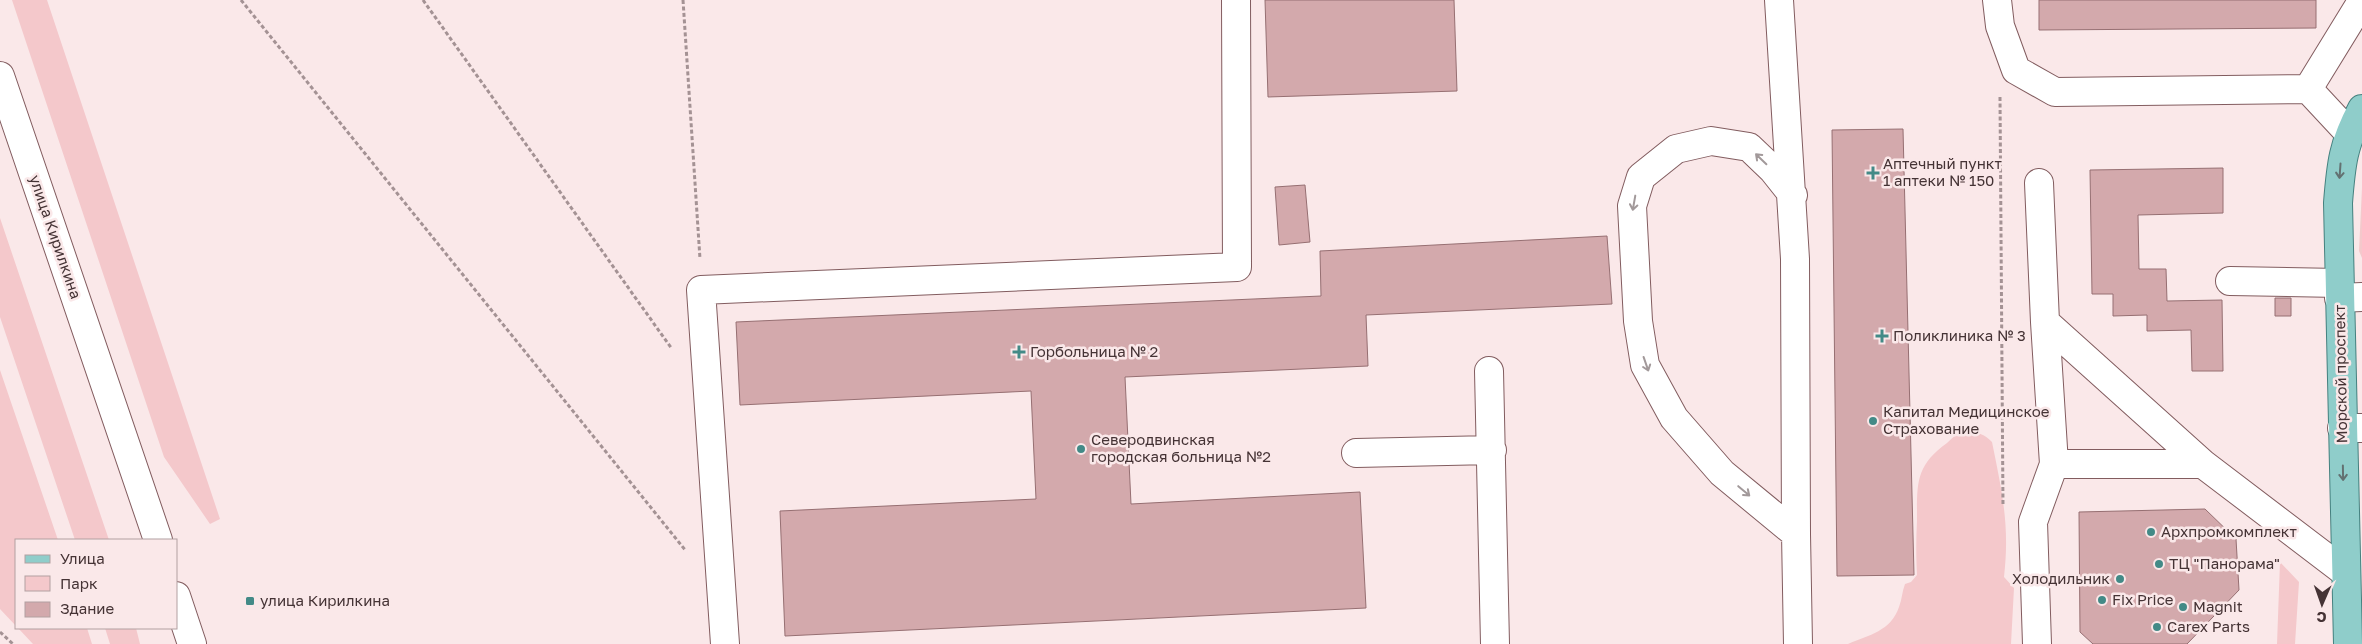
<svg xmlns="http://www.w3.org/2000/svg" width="2362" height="644" font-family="'Golos Text',sans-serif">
<rect width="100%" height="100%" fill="#fae8e9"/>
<!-- green -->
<path fill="#f4c8cb" d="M12,0h35l173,519 -10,5 -46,-67z
M2362,188v70l-3,-7z
M0,218l109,322h-34l-75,-223z
M0,370l58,170h-42v86l-16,-17z
M1966,432c12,0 18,2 26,10 10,50 18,83 12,135l10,11 -3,56h-163c21,-9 43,-13 51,-37 3,-8 3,-15 6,-23l6,-2 6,-7c-1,-19 -1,-36 0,-54 0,-37 -2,-55 30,-78 8,-7 8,-9 19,-11z
M2280,562l19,20 -4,62h-18z
M18,628h69l5,16h-59z
M105,628h31l4,16h-30z"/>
<!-- building -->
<path fill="#d3a9ac" stroke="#966f72" d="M1265,0h189l3,91 -189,6z
M2039,0h277v28l-277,2z
M1903,129l11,446 -77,1 -5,-446z
M2223,168v45l-85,2 1,54h27l1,32 55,-1 1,71h-31l-1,-41 -44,1v-16l-34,1v-22h-21l-2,-124z
M1305,185l5,57 -31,3 -4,-58z
M1607,236l5,68 -246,11 2,51 -243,11 6,127 229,-12 6,116 -581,28 -5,-125 256,-12 -5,-108 -291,14 -4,-83 585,-26 -1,-45z
M2275,298h16v18h-16z
M2205,509l31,30 3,51 -52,54h-94l-13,-12 -1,-120z"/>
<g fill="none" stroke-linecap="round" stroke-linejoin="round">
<defs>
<path id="minor" d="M1779,0l16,259 1,275 2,110
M1997,0l3,26 16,44 39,22 253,-3
M0,76l158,464
M2349,133l-41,-44 51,-83
M2039,183l6,139 158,142 142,108
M1793,195l-20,-25 -24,-23 -38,-6 -35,8 -35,28 -9,29 6,115 7,44 29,53 48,55 74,61
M2230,281l109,2
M2339,298l23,-1
M1489,371l6,273
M2342,428h20
M1356,453l136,-3
M2054,464h149
M176,596l16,48
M725,644l-24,-354 536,-23 -1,-267
M2037,644l-4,-122 21,-58 -9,-142"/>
<path id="major" d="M2348,644l-10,-441c3,-39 5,-59 24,-94"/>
</defs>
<!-- minor casing -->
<use href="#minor" stroke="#825c5f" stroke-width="30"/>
<!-- major casing -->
<use href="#major" stroke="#45817f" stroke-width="30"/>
<!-- path -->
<path stroke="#a49294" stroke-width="3" stroke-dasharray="4 2.5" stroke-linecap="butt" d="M241,0l445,551
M423,0l249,349
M683,0l17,259
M2000,97l3,409
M0,632l13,12"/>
<!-- minor -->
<use href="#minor" stroke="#fff" stroke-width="28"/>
<!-- major -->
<use href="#major" stroke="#8fcdca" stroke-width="28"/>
</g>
<!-- one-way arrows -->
<defs><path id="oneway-shaft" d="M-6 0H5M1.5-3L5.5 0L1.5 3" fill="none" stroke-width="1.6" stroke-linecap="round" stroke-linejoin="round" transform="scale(1.25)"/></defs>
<g stroke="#a2999a">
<use href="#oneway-shaft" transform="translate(1761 159) rotate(-136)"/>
<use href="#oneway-shaft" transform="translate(1634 203) rotate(100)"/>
<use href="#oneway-shaft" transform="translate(1646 364) rotate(71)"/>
<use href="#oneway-shaft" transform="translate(1744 491) rotate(40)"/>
</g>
<g stroke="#637171">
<use href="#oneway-shaft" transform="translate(2340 171) rotate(94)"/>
<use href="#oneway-shaft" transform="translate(2343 473) rotate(89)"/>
</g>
<!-- markers -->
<g fill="#438a87" stroke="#fae8e9" stroke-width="2">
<path d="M1870.5 165.5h5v5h5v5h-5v5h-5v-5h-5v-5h5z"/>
<path d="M1879.5 328.5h5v5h5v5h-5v5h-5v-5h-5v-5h5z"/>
<path d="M1016.5 344.5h5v5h5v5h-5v5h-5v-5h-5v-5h5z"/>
<circle cx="1873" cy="421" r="5"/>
<circle cx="1081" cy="449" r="5"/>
<circle cx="2151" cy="532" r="5"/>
<circle cx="2159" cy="564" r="5"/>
<circle cx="2120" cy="579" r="5"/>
<circle cx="2102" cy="600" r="5"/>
<rect x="245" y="596" width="10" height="10" rx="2.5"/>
<circle cx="2183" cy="607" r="5"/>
<circle cx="2157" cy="627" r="5"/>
</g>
<g text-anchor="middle" stroke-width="5" stroke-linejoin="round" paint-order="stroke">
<!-- poi labels -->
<g font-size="15" fill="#453335" stroke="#fae8e9" text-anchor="start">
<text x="1883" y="169">Аптечный пункт<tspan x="1883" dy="17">1 аптеки № 150</tspan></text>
<text x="1893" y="341">Поликлиника № 3</text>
<text x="1030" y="357">Горбольница № 2</text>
<text x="1883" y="417">Капитал Медицинское<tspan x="1883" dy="17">Страхование</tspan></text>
<text x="1091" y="445">Северодвинская<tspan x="1091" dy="17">городская больница №2</tspan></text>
<text x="2161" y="537">Архпромкомплект</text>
<text x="2169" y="569">ТЦ "Панорама"</text>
<text x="2110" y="584" text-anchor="end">Холодильник</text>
<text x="2112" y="605">Fix Price</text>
<text x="260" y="606">улица Кирилкина</text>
<text x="2193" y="612">Magnit</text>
<text x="2167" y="632">Carex Parts</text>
</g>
<!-- street labels -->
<g font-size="15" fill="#453335" stroke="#fae8e9">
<text transform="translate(55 237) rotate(71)" y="5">улица Кирилкина</text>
<text transform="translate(2341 374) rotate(-91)" y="5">Морской проспект</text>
</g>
</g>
<!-- legend -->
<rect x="15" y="539" width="162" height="90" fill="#fae8e9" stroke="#b2a0a1"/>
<rect x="25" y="555" width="25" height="8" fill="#8fcdca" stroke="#b2a0a1"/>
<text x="60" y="564" font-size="15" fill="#453335">Улица</text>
<rect x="25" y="576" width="25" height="15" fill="#f4c8cb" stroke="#b2a0a1"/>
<text x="60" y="589" font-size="15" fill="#453335">Парк</text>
<rect x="25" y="602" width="25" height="15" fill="#d3a9ac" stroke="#b2a0a1"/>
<text x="60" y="614" font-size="15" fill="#453335">Здание</text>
<!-- north arrow -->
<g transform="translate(2322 604) rotate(182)" stroke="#fae8e9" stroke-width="4" paint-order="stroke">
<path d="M0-4L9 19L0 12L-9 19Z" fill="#453335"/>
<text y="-8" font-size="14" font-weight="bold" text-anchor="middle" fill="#453335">С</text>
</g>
</svg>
